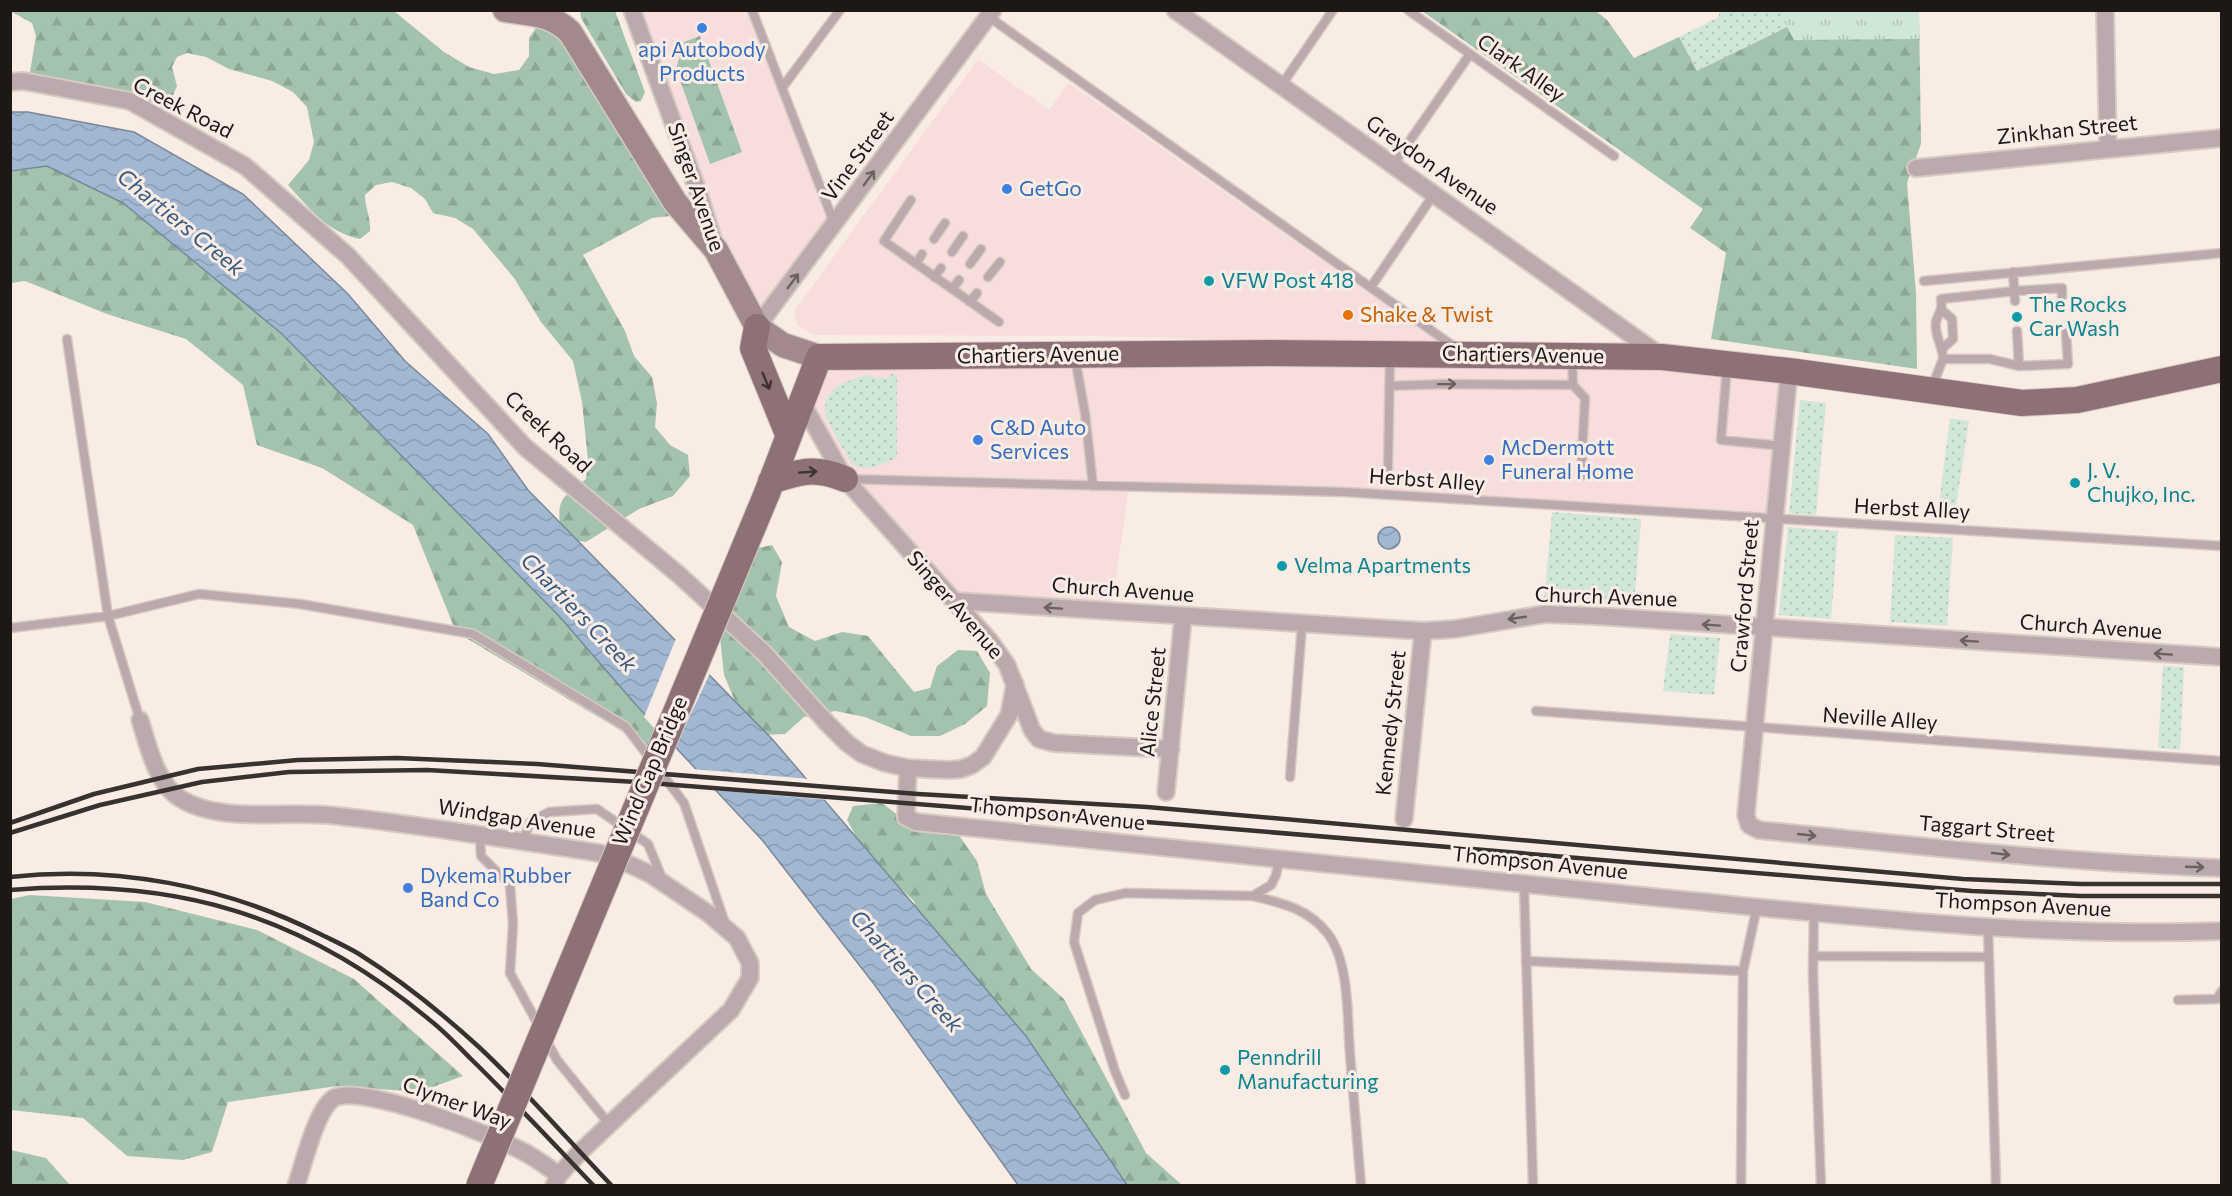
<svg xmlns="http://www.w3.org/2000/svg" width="2232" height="1196" font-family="Commissioner,sans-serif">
<defs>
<pattern id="grass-dots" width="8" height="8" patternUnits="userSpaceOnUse" patternTransform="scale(1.5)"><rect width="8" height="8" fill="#d0e6d7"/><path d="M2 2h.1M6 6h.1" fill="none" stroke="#b2c5b8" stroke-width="1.8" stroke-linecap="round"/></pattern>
<pattern id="forest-firs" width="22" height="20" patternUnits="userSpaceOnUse" patternTransform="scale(1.5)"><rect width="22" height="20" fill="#a4c3ae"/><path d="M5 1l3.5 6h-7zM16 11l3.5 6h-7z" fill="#8da795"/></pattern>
<pattern id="park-tufts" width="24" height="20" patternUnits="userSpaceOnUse" patternTransform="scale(1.5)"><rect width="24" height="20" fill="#d0e6d7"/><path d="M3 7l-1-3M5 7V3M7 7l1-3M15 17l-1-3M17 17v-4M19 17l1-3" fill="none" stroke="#b2c5b8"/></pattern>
<pattern id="water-waves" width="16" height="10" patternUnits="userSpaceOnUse" patternTransform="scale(1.5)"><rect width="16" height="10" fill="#a2b8d2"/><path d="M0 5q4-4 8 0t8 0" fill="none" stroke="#8b9db3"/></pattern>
</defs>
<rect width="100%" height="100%" fill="#f9ece4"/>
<!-- commercial -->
<path fill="#f8dddd" d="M632,11h120l83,214 -78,102 -41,-77z
M978,59l71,51 20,-27 372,261 -352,-8 -276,-1 -16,-10 -3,-14z
M819,357l970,14 -14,148 -431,-27 -215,-5 -18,126 -157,-12 -109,-122 -44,-78z"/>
<!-- grass -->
<path fill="url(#grass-dots)" d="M1719,11h65l7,14 -95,47 -17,-35 40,-20z
M891,374h6v84c-13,5 -32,16 -45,6 -6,-11 -27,-43 -27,-54 -1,-26 29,-32 48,-35v3h17z
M1800,400l26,3 -10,112 -27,-2z
M1950,418l19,3 -15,99 -17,-1z
M1552,512l89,7 -7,86 -90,-5z
M1788,527l50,4 -7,88 -52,-4z
M1895,535l58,3 -6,88 -57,-4z
M1670,634l50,4 -6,57 -51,-4z
M2163,666l21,1 -4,83 -22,-2z"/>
<!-- forest -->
<path fill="url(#forest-firs)" d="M10,11h384l50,41 25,15 25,7 25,-4 10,-14v-18l7,-10 19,4 125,183 -28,3 -69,37 42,76 9,25 18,21 5,26 -2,24 15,18 18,10 2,21 -17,20 -34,13 -53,33 -13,-2 -12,-8c-5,-32 0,-34 25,-53l2,-19 -6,-58 -9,-41 -32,-39 -27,-44 -41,-49 -18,-11 -22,-5 -8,-14 -14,-11 -19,-6 -16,3 -11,10c0,13 6,23 5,36l-10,8c-33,-7 -50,-30 -72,-54l21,-25 5,-18 -7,-35 -14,-15 -21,-11 -43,-12 -23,-12 -19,-4 -10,4 -5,10 5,19 -6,14 -15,6 -127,-28 7,-42 -4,-13z
M580,11h35l30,81 -4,9 -5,1 -10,-8 -45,-76z
M1422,11h174l11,9 27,38 45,-21 18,34 94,-46 128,-14 2,133 -14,39 9,110 1,76 -206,-30 15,-86 -36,-25 13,-19z
M700,36l42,116 -32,12 -34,-95 8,-27z
M11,144l151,25 515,549 -22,33 -199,-119 -43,-107 -91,-57 -65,-23 -14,-60 -57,-46 -79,-25 -82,-33 -14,2z
M772,545l10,17 -6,34 13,31 26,14 27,-9 26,4 46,56 16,-4 7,-22 21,-16 19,1 13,22 -3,33 -22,18 -25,12h-29l-46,-19 -30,-6 -31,6 -19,17 -26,1 -14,-10 -21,-50 -4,-38 34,-88z
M882,803l35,27 41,4 19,27 9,33 45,75 33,30 82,154 36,32h-67l-99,-156 -33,-44h-21l-42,-58 -6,-26 -27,-25 -30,-38 -10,-18 6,-14z
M30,895l115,7 112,28 97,49 109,97 -44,16 -82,-6 -109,16 -16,50 -29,8 -56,-4 -44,-38 -72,-8v-211z
M11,1150l35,8 24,27h-59z"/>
<!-- park -->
<path fill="url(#park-tufts)" d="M1779,11h140v28l-125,1z"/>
<!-- water -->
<path fill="url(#water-waves)" stroke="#7a8899" stroke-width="1.5" d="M11,112h17l106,20 109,62 105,100 57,67 83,73 40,56 245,250 253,296 101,149h-109l-144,-201 -111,-143 -126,-135 -78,-90 -277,-282 -159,-131 -76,-37 -36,5z
M1378 538a11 11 0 1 1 22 0a11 11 0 1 1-22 0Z"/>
<!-- pier -->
<path fill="#f9ece4" d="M677,636l34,35 -37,79 -30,-33z
M692,769l118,10 19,21 -117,-10z"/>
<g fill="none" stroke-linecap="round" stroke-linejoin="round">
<defs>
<path id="lane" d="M752,10l82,213
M1408,10l206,146
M989,17l467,331
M1281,86l52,-76
M782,88l58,-78
M1393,165l77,-111
M911,200l-27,41 115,81
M934,239l11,-16
M952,252l11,-16
M916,264l6,-10
M970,264l11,-15
M2013,272l2,29
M934,277l7,-9
M988,277l12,-15
M1924,281l298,-28
M1371,287l63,-93
M952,289l7,-9
M970,302l7,-9
M1942,310l10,9 1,20 -10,9
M2017,331l2,35
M67,339l41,277 32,104
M1075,358l10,55 8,73
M1572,359l1,26 12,13 -4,78
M1943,359c0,-14 -9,-23 -7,-37 2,-10 7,-9 5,-23l74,-8 47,-3v9
M1727,367l-6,73 61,6
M1389,386l56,-2 128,1
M1932,387l11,-28h47l29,7 49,-2 -2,-31
M1388,469l2,-113
M846,479l498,13 878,54
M10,628l98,-12 91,-22 101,10 173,30 153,93 58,76 41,120
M1536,711l686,50
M1290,777l12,-152
M480,836l1,20 29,29 3,39 -3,49 30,55
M523,842l7,-20 19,-10 48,-3 51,35 14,34
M1524,885l9,301
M1253,896c29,7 56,13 75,38 22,30 19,84 22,120 4,44 7,88 11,132
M1814,913l-1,61 8,212
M1988,928l8,258
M1813,956l176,1
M1526,961l217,10
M2178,1000l39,-1 5,-8
M546,1040l11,20 52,64
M1125,1095l-10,-24 -41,-129 4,-29 17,-13 31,-7 127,3 18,-11 5,-10 3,-15
M1741,1186l2,-215 14,-64"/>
<path id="street" d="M632,10l67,184 15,49
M1175,10l486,346
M2105,10l3,139
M10,82l13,-1 107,20 115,65 103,90 177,191 153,127 87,80 61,68 21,21 15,11 23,9 23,5 40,2 13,-1 11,-4 11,-8 26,-42 6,-31
M1916,168l306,-30
M757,327l236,-317
M1789,371l-43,444 3,10 10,5c154,15 308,33 463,38
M801,401l44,78 145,162 17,24 25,65 7,9 15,4 117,6
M954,601l469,30 32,-2 90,-15 51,2 626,41
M140,720c8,25 16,64 41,79 39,24 103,12 147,16 91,9 181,25 271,38l25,9 26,12 59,40 28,24 13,25v15l-19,32 -151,142 -21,23 -5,11
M908,768l-2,49 10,5c249,26 498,52 747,76 186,18 372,40 559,33
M1166,792l17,-175
M1404,819l19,-188
M296,1186c7,-20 20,-77 38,-88 27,-15 161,38 190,54 12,6 23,15 35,23"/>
<path id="secondary" d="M505,10c26,4 45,3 65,22l105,170 41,48 41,77 26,18 36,12"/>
<path id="primary" d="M757,327l-4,21 35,86
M771,481c30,-10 44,-14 74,-2
M767,493l52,-136 451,-4 392,4 127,14 233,32 55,-3 145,-31"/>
</defs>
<!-- lane casing -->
<use href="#lane" stroke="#d6cac3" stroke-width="11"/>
<!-- street casing -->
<use href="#street" stroke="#d6cac3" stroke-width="20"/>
<!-- secondary casing -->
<use href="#secondary" stroke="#d6cac3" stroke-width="27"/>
<!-- primary casing -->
<use href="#primary" stroke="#d6cac3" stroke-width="28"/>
<!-- lane -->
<use href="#lane" stroke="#bbaaad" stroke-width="8"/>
<!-- street -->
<use href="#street" stroke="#bbaaad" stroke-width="16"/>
<!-- secondary -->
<use href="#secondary" stroke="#a1898d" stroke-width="24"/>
<!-- primary -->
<use href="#primary" stroke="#8e7176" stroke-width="26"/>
<!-- rail -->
<path stroke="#38322f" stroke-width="4.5" d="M10,823l84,-29 104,-25 100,-9 99,-2 140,6 381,30 229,13 816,72 118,5h141
M10,833l90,-28 102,-23 87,-10 138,-2 210,12 548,43 787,66 109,5h141
M10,877c106,-12 214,9 308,56 14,7 28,13 41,21 43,27 84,60 121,94 47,44 88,92 132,138
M10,890c166,-13 294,25 421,131 14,11 27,25 40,38 42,41 82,84 123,127"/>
<defs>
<path id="primary-bridge" d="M479,1186l288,-693"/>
</defs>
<!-- primary-bridge casing -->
<use href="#primary-bridge" stroke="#d6cac3" stroke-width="28" stroke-linecap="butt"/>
<!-- primary-bridge -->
<use href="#primary-bridge" stroke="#8e7176" stroke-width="26"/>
</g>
<!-- one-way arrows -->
<defs><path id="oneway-shaft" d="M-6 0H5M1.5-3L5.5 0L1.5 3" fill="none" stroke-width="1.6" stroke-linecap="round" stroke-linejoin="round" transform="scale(1.5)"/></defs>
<g stroke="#6c6161">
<use href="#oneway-shaft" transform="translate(869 178) rotate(-54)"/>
<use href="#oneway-shaft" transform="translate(793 281) rotate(-53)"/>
<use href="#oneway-shaft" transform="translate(1447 384) rotate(-1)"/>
<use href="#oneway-shaft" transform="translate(1053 608) rotate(-176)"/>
<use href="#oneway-shaft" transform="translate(1517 618) rotate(172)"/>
<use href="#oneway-shaft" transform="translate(1711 625) rotate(-176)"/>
<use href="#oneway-shaft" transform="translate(1969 641) rotate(-176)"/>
<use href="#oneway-shaft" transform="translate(2163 654) rotate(-176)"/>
<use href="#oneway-shaft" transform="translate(1807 835) rotate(6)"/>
<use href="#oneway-shaft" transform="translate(2001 854) rotate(6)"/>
<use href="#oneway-shaft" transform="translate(2195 867) rotate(2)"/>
</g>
<g stroke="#3f3332">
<use href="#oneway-shaft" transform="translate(766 381) rotate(67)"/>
<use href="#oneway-shaft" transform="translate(808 472) rotate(-4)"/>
</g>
<!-- markers -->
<g fill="#3f7fe0" stroke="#f9ece4" stroke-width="2">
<circle cx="702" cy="28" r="6"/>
<circle cx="1007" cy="189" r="6"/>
<circle cx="978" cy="440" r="6"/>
<circle cx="1489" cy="460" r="6"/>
<circle cx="408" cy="888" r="6"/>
</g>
<g fill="#0f9aa8" stroke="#f9ece4" stroke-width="2">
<circle cx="1209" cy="281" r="6"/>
<circle cx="2017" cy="317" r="6"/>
<circle cx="2075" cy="483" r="6"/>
<circle cx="1282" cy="566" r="6"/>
<circle cx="1225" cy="1070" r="6"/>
</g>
<circle fill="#e8710a" stroke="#f9ece4" stroke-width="2" cx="1348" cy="315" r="6"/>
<g text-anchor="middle" stroke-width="6" stroke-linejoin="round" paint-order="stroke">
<!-- shop labels -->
<g font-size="21" fill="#366cbe" stroke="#f9ece4" text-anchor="start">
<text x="702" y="57" text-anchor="middle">api Autobody<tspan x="702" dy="24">Products</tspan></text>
<text x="1019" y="196">GetGo</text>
<text x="990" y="435">C&amp;D Auto<tspan x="990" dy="24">Services</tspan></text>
<text x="1501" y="455">McDermott<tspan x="1501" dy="24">Funeral Home</tspan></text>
<text x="420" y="883">Dykema Rubber<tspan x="420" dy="24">Band Co</tspan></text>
</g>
<!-- street labels -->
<g font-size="21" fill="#1d1815" stroke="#f9ece4">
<text transform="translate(1521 68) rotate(35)" y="7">Clark Alley</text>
<text transform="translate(183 108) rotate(27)" y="7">Creek Road</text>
<text transform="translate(2067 130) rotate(-6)" y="7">Zinkhan Street</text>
<text transform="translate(858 156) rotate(-54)" y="7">Vine Street</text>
<text transform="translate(1432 165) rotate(35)" y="7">Greydon Avenue</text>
<text transform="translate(696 187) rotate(71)" y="7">Singer Avenue</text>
<text transform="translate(1038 355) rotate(-1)" y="7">Chartiers Avenue</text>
<text transform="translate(1523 355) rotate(1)" y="7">Chartiers Avenue</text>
<text transform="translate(548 432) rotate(43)" y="7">Creek Road</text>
<text transform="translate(1427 480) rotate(4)" y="7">Herbst Alley</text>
<text transform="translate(1912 509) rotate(3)" y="7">Herbst Alley</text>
<text transform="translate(1123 590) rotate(4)" y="7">Church Avenue</text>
<text transform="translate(1745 596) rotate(-85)" y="7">Crawford Street</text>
<text transform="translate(1606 597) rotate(2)" y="7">Church Avenue</text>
<text transform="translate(955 605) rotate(49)" y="7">Singer Avenue</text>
<text transform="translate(2091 627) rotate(4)" y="7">Church Avenue</text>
<text transform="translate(1153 702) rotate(-84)" y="7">Alice Street</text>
<text transform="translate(1880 719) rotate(4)" y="7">Neville Alley</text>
<text transform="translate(1391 723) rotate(-84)" y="7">Kennedy Street</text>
<text transform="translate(650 771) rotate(-67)" y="7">Wind Gap Bridge</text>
<text transform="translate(1057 814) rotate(6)" y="7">Thompson Avenue</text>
<text transform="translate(517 819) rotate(9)" y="7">Windgap Avenue</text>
<text transform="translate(1987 829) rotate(5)" y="7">Taggart Street</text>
<text transform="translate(1540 863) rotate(6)" y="7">Thompson Avenue</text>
<text transform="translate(2023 905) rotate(3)" y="7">Thompson Avenue</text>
<text transform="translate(457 1103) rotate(20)" y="7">Clymer Way</text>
</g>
<!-- culture labels -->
<g font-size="21" fill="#0d838f" stroke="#f9ece4" text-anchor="start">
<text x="1221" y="288">VFW Post 418</text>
<text x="2029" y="312">The Rocks<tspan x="2029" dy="24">Car Wash</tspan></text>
<text x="2087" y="478">J. V.<tspan x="2087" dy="24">Chujko, Inc.</tspan></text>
<text x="1294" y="573">Velma Apartments</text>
<text x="1237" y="1065">Penndrill<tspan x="1237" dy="24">Manufacturing</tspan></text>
</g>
<!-- food labels -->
<g font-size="21" fill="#c56008" stroke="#f9ece4" text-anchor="start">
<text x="1360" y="322">Shake &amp; Twist</text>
</g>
<!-- water labels -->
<g font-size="22" font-style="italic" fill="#385980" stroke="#f9ece4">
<text transform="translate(181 222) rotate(39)" y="8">Chartiers Creek</text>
<text transform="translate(579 612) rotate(46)" y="8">Chartiers Creek</text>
<text transform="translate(907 971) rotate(48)" y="8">Chartiers Creek</text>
</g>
</g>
<!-- border -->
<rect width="2232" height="1196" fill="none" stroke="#1d1815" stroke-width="24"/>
</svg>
